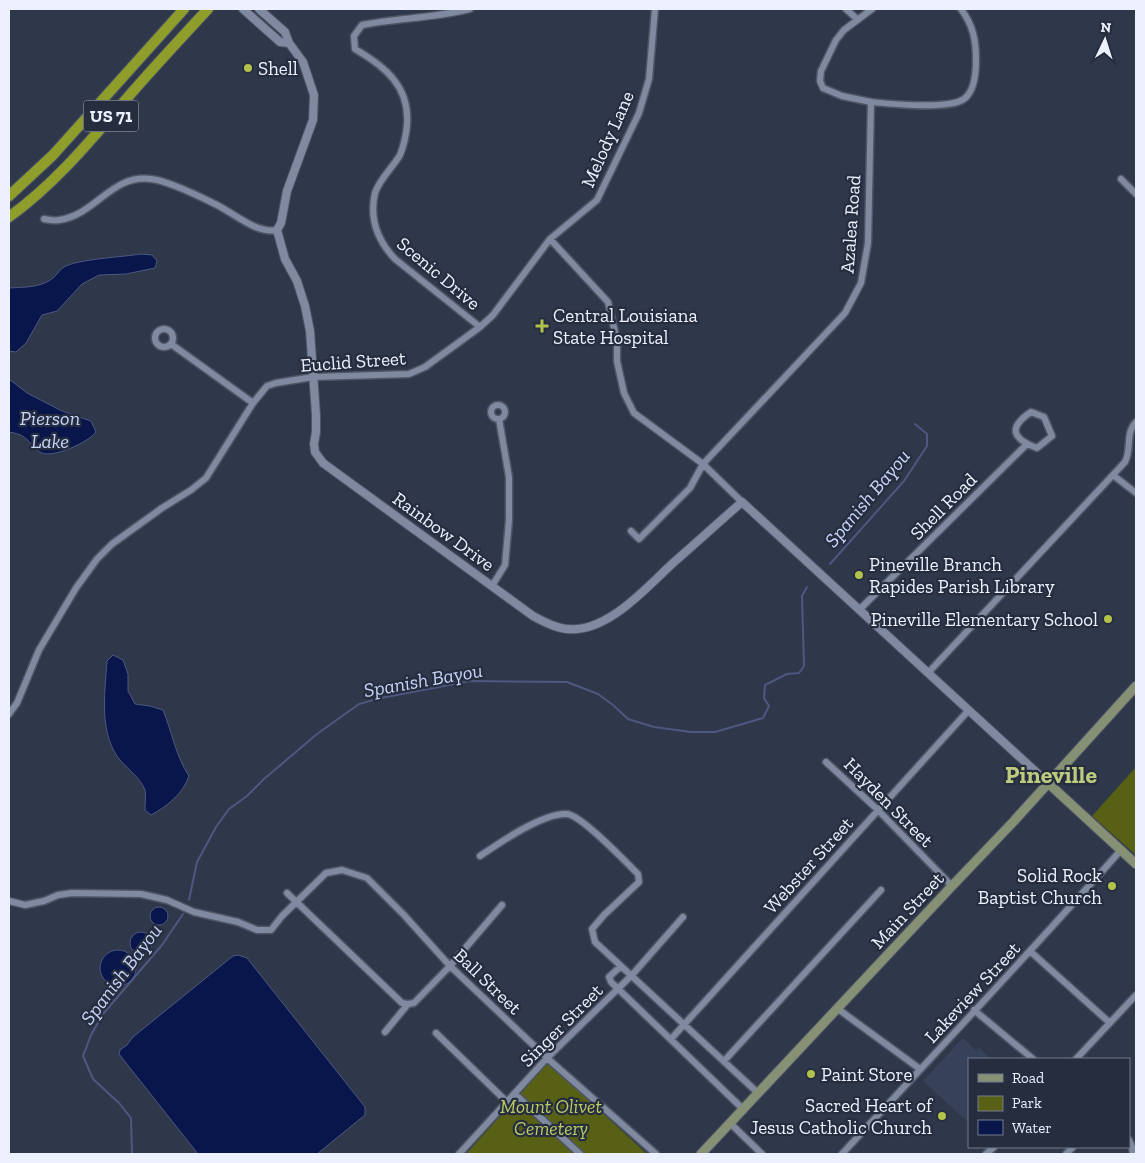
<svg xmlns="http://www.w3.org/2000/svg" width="1145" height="1163" font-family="'Zilla Slab',serif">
<rect width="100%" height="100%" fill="#2f374a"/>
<!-- built -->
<path fill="#36415a" d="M963,1038l13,13 3,-3 12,11h-22v64l-46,-42z"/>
<!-- green -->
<path fill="#576014" d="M1136,767v88l-44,-39z
M548,1063l99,91h-181z"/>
<!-- water -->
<path fill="#09164c" stroke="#4d5881" d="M141,254l11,1 5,6 -2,7 -29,6 -27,1 -17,9 -25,27 -15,4 -16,28 -10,9 -7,-1v-63c15,-1 32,0 44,-10 4,-3 7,-9 11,-11 14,-8 59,-10 77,-13z
M9,379l18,14 35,18 29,10 5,11c-7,10 -42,26 -54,21 -8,-3 -11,-11 -18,-16 -4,-3 -10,-4 -15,-5z
M113,655l10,5 5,14v17l7,13 15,2 13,4c9,22 13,47 26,66 -6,18 -23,31 -38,39l-6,-5c0,-6 1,-14 0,-20 -6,-16 -24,-24 -31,-39 -14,-26 -9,-61 -7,-90z
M150 916a9 9 0 1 1 18 0a9 9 0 1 1-18 0Z
M130 943a11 11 0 1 1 22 0a11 11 0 1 1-22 0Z
M100 968a18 18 0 1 1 36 0a18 18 0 1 1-36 0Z
M238,955l9,3 118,149v8l-48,39h-119l-79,-100 1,-4 7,-5 6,-8 100,-81z"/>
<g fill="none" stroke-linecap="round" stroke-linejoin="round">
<!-- stream -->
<path stroke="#4d5881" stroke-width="2" d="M830,564l74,-83 23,-35v-12l-12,-10
M189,900l8,-38 19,-35 13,-18 18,-13 17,-17 53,-45 42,-30 22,-6 89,-17 97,1 31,12 15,11 15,14 26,8 37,5h24l48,-14 6,-12 -5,-8 1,-13 22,-11 12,-1 5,-7 -2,-70 5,-9
M132,1154l-1,-36 -12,-15 -26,-24 -10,-23 8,-21 12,-21 59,-69 21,-31"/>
<defs>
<path id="minor" d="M470,9c-35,9 -72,9 -108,16l-8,11 1,13c31,18 55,38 52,76 -1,11 -3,20 -7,30 -7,12 -21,25 -25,38 -6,26 3,48 20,66l85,68
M846,9l11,10
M871,102c20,2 77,8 93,-3 11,-8 12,-27 12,-39 0,-20 -3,-35 -15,-51
M1121,179l15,15
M44,219c5,1 11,2 15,1 37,-5 52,-46 92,-41 18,2 48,17 64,25 19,9 41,30 62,26
M550,239l58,63 9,39v20l7,32 10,20 69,51 39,38
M155 338a9 9 0 1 1 18 0a9 9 0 1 1-18 0Z
M171,344l82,59
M491 412a7 7 0 1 1 14 0a7 7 0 1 1-14 0Z
M1031,412l13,5 8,19 -15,12c-24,-9 -30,-20 -6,-36z
M1113,475l23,18
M631,531l8,8 51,-51 13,-24 142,-151 16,-30 7,-40 3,-141 -29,-6 -19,-8 -3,-7 1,-10 15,-31 8,-10 28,-21
M492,586l13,-21 4,-45v-43l-10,-58
M860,609l167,-165
M928,673l197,-211c7,-13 0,-29 11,-40
M9,714l8,-11 22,-53 37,-62 21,-29 15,-15 50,-36 29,-18 15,-12 47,-75 14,-17 9,-3 37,-6 96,-3 16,-7 55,-40 13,-12 57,-76 47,-39 42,-87 10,-34 6,-70
M826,762l52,48 74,76
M480,856c19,-13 64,-44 87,-42 14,1 59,48 71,60l1,8 -35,33 -12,14 3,13 163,151
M287,893l115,110 6,1
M9,901l16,4 19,-4 14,-6 14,-2 69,1 26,6 27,12 44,10 19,8h14l11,-14 44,-43 16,-3 25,8 37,37 46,51 97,92 109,96
M1031,952l79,71
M621,966l-12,11 2,5 133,128
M838,1009l82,60
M974,1010l59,49
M385,1032l23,-28 6,-1 36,-37 52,-61
M436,1033l71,69
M671,1039l297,-328
M1076,1059l60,-64
M724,1061l157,-171
M515,1094l65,60
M731,1124l31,30
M1129,1140l3,7 1,7
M459,1154l88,-96 85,-83 51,-58
M842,1154c93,-101 188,-201 279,-304
M986,1154l8,-7
M1066,1154l7,-7"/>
<path id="tertiary" d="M243,9l37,33 9,1
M259,9l26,23 4,11 14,19 11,33 -1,25 -26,71 -6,32 -4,7 8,29 12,22 8,25 5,25 6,84v17l-2,12 1,8 8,11 210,153c13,7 28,15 44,13 36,-3 71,-43 96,-66 23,-20 46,-41 69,-61l306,281"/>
<path id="secondary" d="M1048,783l88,81
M701,1154l251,-268 62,-65 122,-135"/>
<path id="trunk" d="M9,196l44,-41 131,-146
M9,217c46,-33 82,-77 119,-120 26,-30 53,-59 80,-88"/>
</defs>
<!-- minor casing -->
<use href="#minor" stroke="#4e5565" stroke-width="9"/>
<!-- tertiary casing -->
<use href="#tertiary" stroke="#4e5565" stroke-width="10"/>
<!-- secondary casing -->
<use href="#secondary" stroke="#4e5565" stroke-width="11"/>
<!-- trunk casing -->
<use href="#trunk" stroke="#4e5565" stroke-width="12"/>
<!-- minor -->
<use href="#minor" stroke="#7f899f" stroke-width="6"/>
<!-- tertiary -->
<use href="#tertiary" stroke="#7f899f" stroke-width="8"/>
<!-- secondary -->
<use href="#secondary" stroke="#859074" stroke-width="9"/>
<!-- trunk -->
<use href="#trunk" stroke="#8f9d2b" stroke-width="10"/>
</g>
<!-- markers -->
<g fill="#b3c24b" stroke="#252d3f" stroke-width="2">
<circle cx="248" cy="68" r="5"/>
<path d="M539.5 318.5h5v5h5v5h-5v5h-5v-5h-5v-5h5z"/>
<circle cx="859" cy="575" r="5"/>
<circle cx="1108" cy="619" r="5"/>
<circle cx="1112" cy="886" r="5"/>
<circle cx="811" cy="1074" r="5"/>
<circle cx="942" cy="1116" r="5"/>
</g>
<g text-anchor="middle" stroke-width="4.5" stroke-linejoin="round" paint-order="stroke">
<!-- shield labels -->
<rect fill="#252d3f" stroke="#b0b6c4" stroke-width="1" x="83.5" y="100.5" width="55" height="31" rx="4"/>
<g font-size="18" font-weight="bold" fill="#ecf1fd">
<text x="111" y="122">US 71</text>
</g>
<!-- poi labels -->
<g font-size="19" fill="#ecf1fd" stroke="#252d3f" text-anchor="start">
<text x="258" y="75">Shell</text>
<text x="553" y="322">Central Louisiana<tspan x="553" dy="22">State Hospital</tspan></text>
<text x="869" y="571">Pineville Branch<tspan x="869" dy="22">Rapides Parish Library</tspan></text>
<text x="1098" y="626" text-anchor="end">Pineville Elementary School</text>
<text x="1102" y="882" text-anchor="end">Solid Rock<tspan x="1102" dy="22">Baptist Church</tspan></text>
<text x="821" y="1081">Paint Store</text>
<text x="932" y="1112" text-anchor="end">Sacred Heart of<tspan x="932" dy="22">Jesus Catholic Church</tspan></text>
</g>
<!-- street labels -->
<g font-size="19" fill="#ecf1fd" stroke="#252d3f">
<text transform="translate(607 139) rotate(-66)" y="7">Melody Lane</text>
<text transform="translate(850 224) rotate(-86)" y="7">Azalea Road</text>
<text transform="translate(439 273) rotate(40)" y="7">Scenic Drive</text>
<text transform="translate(353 361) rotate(-4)" y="7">Euclid Street</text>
<text transform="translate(943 506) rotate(-45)" y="7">Shell Road</text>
<text transform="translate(444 531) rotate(36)" y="7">Rainbow Drive</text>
<text transform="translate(889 802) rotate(45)" y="7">Hayden Street</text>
<text transform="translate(808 865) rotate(-48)" y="7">Webster Street</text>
<text transform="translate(907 910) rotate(-47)" y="7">Main Street</text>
<text transform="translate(488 981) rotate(44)" y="7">Ball Street</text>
<text transform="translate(972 992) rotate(-47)" y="7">Lakeview Street</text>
<text transform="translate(561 1025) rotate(-45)" y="7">Singer Street</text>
</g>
<!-- park labels -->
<g font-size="19" font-style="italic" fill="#bdcc64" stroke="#252d3f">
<text x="551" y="1113">Mount Olivet<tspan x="551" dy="22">Cemetery</tspan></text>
</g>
<!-- water labels -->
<g font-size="20" font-style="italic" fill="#c6d5f9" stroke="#252d3f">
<text x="50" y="425">Pierson<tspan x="50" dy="23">Lake</tspan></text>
<text transform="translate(867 498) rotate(-50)" y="7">Spanish Bayou</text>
<text transform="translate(423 680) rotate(-10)" y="7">Spanish Bayou</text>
<text transform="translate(121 974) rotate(-53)" y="7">Spanish Bayou</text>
</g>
<!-- district labels -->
<g font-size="24" font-weight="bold" fill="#becb7f" stroke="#252d3f">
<text x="1051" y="783">Pineville</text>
</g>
</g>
<!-- border -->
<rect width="1145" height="1163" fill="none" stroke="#ecf1fd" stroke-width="20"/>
<!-- legend -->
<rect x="968" y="1058" width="162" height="90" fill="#252d3f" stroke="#757b8b"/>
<rect x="978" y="1074" width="25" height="8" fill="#859074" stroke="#757b8b"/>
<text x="1012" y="1083" font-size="15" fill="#ecf1fd">Road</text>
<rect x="978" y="1096" width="25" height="15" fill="#576014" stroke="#757b8b"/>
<text x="1012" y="1108" font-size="15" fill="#ecf1fd">Park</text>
<rect x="978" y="1120" width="25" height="15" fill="#09164c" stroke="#757b8b"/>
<text x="1012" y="1133" font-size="15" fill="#ecf1fd">Water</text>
<!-- north arrow -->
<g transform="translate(1105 40) rotate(4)" stroke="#252d3f" stroke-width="4" paint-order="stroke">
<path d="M0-4L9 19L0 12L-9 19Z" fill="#ecf1fd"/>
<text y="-8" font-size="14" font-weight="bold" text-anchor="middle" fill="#ecf1fd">N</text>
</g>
</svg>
